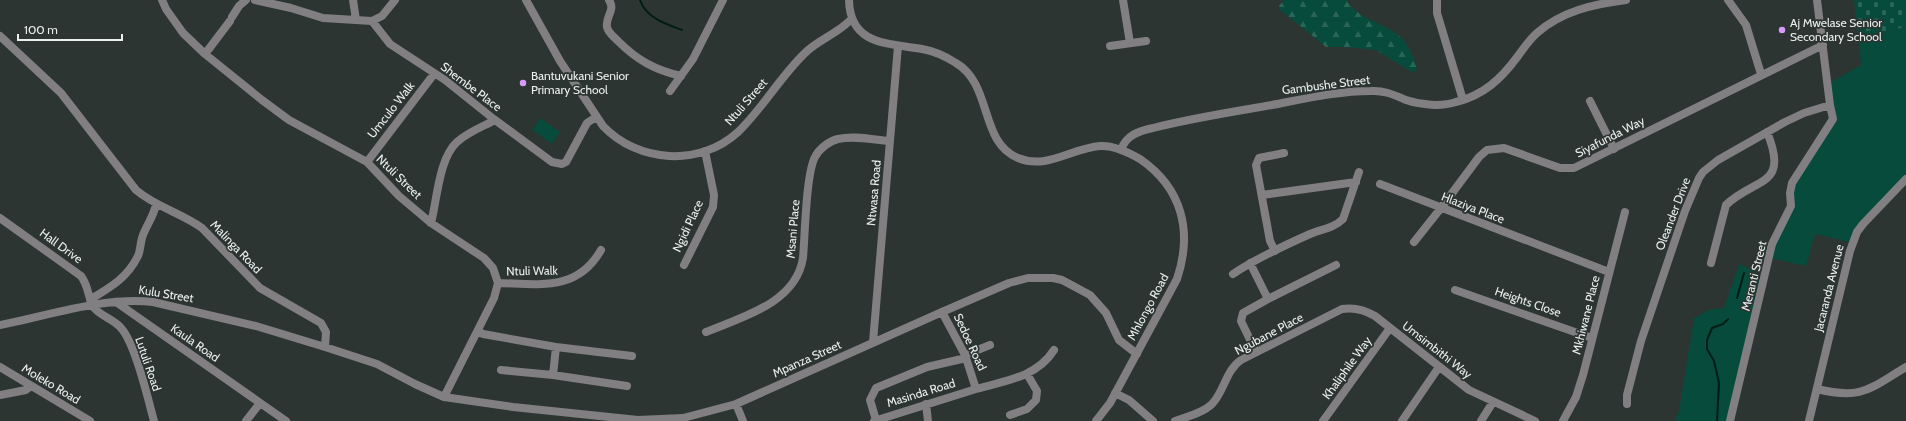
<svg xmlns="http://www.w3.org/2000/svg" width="1906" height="421" font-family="Cabin,sans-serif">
<defs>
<pattern id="forest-firs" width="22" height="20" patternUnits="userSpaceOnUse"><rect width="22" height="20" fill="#064b3c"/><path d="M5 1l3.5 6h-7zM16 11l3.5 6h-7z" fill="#2a6558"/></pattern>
<pattern id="cemetery-stones" width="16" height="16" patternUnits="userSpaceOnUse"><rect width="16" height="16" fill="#064b3c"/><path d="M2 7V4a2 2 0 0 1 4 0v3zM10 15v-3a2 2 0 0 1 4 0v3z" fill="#2a6558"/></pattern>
</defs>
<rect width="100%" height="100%" fill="#2d3532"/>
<!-- green -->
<path fill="#064b3c" d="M1906,27v152l-34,34 -19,30 -38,-9 -9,32 -36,-8 21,-52v-13l40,-68 -3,-41 33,-19 -3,-28z
M540,118l20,14 -8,12 -20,-14z
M1739,264l13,6 13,12 -35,139h-55l4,-11 15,-92 15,-8 15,-2z"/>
<!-- forest -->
<path fill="url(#forest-firs)" d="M1284,0h62c12,18 31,21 48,32 12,7 19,23 23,36l-2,4 -5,-1 -34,-21 -31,-3h-19l-46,-37 -1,-4z"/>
<!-- cemetery -->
<path fill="url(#cemetery-stones)" d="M1854,0h52v27l-48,10z"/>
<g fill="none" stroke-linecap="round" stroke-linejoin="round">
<!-- stream -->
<path stroke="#001d15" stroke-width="2" d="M640,0c6,18 26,24 42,30
M1737,298l7,-25
M1717,421l2,-38 -5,-22 -7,-12v-9l5,-12 11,-4 5,-5"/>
<!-- minor -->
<path stroke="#817f82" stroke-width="8" d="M162,0l4,9 17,24 22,21 57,46 27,20 78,42 32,34 32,27 53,35 9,10 5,15 -4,15 -50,99
M255,0l36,8 32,10 49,3 10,-5 13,-16
M353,0l3,20
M526,0l34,61 43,65c35,37 97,41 135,6 25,-24 42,-55 67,-79 10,-10 22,-15 33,-23 5,-3 9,-7 14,-11
M609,0c7,11 -4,16 -2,27 1,6 8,11 12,15 18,18 36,28 62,34
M849,0c1,46 40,43 73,49 12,2 23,7 34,14 37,22 23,79 62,95 29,12 54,-10 82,-12 14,-1 28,6 40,13 42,29 53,72 37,120l-67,124 -14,18
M1123,0l7,43
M1437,0v13l26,87
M1728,0l18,25 15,49
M232,17l7,-11 7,-6
M372,21l18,23 55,36 50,40 57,42 10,2 4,-2 21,-39 9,-6
M0,36l61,57 75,97c20,17 45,23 66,38l58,60 61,35 5,9 -1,15
M1110,46l36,-5
M205,54l25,-33
M670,91l23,-32 30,-59
M1590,101l24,48
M1121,150c5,-15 18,-19 32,-22 39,-10 79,-16 119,-23 32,-6 66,-14 99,-14 13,-1 23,4 35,9 15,5 35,7 50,2 28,-7 45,-23 62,-46 6,-8 11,-16 19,-23 25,-22 57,-29 89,-33
M367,162l67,-88
M1380,184l229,88
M1262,195l94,-13
M0,218l81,58c7,9 7,19 11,29 5,10 22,14 29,23 14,15 27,71 33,93
M431,223c6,-23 8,-65 26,-81 11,-10 25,-15 38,-22
M1414,242l27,-34 38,-51 8,-7 17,-2 56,20h14l249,-123
M1275,251l-5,-10 -14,-76 3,-7 25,-5
M1250,263l18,36
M1711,263l15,-58c29,-28 64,-17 41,-73
M684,265l29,-58 1,-12 -9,-44
M1233,274c24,-16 50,-28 77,-40 11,-5 23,-5 33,-15l16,-47
M498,283c41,1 79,9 103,-33
M1455,290l137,48
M91,299c20,-12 36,-21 47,-43 3,-7 2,-14 5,-21 4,-11 11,-19 13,-31
M116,302l170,119
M942,312l23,43 11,34c29,-8 61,-12 78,-39
M0,325c47,-9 106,-29 153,-23l103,24 69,21 52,17 38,20 29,13 69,10 125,13 45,-2 53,-14 206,-92 67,-29 19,-5h25l9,2 28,15 16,18 13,27 18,14
M478,331l5,3 73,13 76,9
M706,332c36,-15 90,-29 97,-74 2,-23 3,-84 12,-101 4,-8 14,-16 23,-18 17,-4 36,1 52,2
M873,342l25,-296
M556,347l-3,28 74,11
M1256,352l-15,-31 2,-8 25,-14 68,-34
M965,355l25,-10
M0,367l90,54
M501,370l52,5
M1817,389c45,11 52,0 89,-22
M1115,393l14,7 24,21
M0,395l26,-5 5,-4
M736,404l7,17
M926,404l2,17
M1627,404v-9l14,-54 44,-130 14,-33 4,-6 15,-12 67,-38 19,-9 26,-8
M1010,415l17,-6 9,-9 1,-9 -10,-17
M876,420l-6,-20 6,-12 51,-21 39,-9
M246,421l14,-18
M874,421l102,-32
M1175,421c11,-4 28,-8 37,-17 12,-12 14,-34 29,-44l101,-51c12,-2 23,1 33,7l94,74 66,31
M1323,421l67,-93
M1402,421l37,-54
M1481,421l12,-19
M1563,421l13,-24 7,-22 42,-163
M1730,421l42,-177 19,-38 -1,-13 2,-10 41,-64 -3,-14 -13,-105
M1809,421l41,-170 7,-19 6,-8 43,-45"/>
</g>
<!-- markers -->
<g fill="#d79bf9" stroke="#2d3532" stroke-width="1.5">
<circle cx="1782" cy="30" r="4"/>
<circle cx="523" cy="83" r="4"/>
</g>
<g text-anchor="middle" stroke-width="3.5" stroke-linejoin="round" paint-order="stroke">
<!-- poi labels -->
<g font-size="12" fill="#eaefed" stroke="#2d3532" text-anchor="start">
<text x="1790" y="27">Aj Mwelase Senior<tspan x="1790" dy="14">Secondary School</tspan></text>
<text x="531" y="80">Bantuvukani Senior<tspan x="531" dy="14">Primary School</tspan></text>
</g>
<!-- street labels -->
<g font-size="12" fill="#eaefed" stroke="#2d3532">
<text transform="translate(1326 85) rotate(-7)" y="4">Gambushe Street</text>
<text transform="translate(471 87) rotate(37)" y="4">Shembe Place</text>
<text transform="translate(746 102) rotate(-49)" y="4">Ntuli Street</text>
<text transform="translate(391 110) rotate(-52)" y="4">Umculo Walk</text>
<text transform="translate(1610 137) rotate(-27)" y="4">Siyafunda Way</text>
<text transform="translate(399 177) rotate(44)" y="4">Ntuli Street</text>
<text transform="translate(874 193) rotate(-85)" y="4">Ntwasa Road</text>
<text transform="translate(1473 208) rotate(21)" y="4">Hlaziya Place</text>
<text transform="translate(1673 214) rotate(-69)" y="4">Oleander Drive</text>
<text transform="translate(688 226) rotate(-65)" y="4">Ngidi Place</text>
<text transform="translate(793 229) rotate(-85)" y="4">Msani Place</text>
<text transform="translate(61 246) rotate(36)" y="4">Hall Drive</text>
<text transform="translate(236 247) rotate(46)" y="4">Malinga Road</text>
<text transform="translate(532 271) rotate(-1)" y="4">Ntuli Walk</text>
<text transform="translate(1754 276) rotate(-76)" y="4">Meranti Street</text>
<text transform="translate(1829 288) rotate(-76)" y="4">Jacaranda Avenue</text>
<text transform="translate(166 294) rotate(9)" y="4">Kulu Street</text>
<text transform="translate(1528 302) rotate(19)" y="4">Heights Close</text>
<text transform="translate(1148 307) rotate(-62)" y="4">Mhlongo Road</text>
<text transform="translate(1586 315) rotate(-76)" y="4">Mkhiwane Place</text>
<text transform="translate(1269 334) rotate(-28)" y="4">Ngubane Place</text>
<text transform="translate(970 342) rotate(65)" y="4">Sedoe Road</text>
<text transform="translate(195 343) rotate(35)" y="4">Kaula Road</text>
<text transform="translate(1437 350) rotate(38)" y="4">Umsimbithi Way</text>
<text transform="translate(807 359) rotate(-24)" y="4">Mpanza Street</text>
<text transform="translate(148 364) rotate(71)" y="4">Lutuli Road</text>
<text transform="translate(1347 368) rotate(-54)" y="4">Khaliphile Way</text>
<text transform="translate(51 384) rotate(31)" y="4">Moleko Road</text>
<text transform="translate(921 393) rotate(-17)" y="4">Masinda Road</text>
</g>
</g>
<!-- scale -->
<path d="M18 34v6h104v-6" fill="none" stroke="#eaefed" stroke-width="2"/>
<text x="24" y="34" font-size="12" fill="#eaefed" stroke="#2d3532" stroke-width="3" paint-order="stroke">100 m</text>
</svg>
